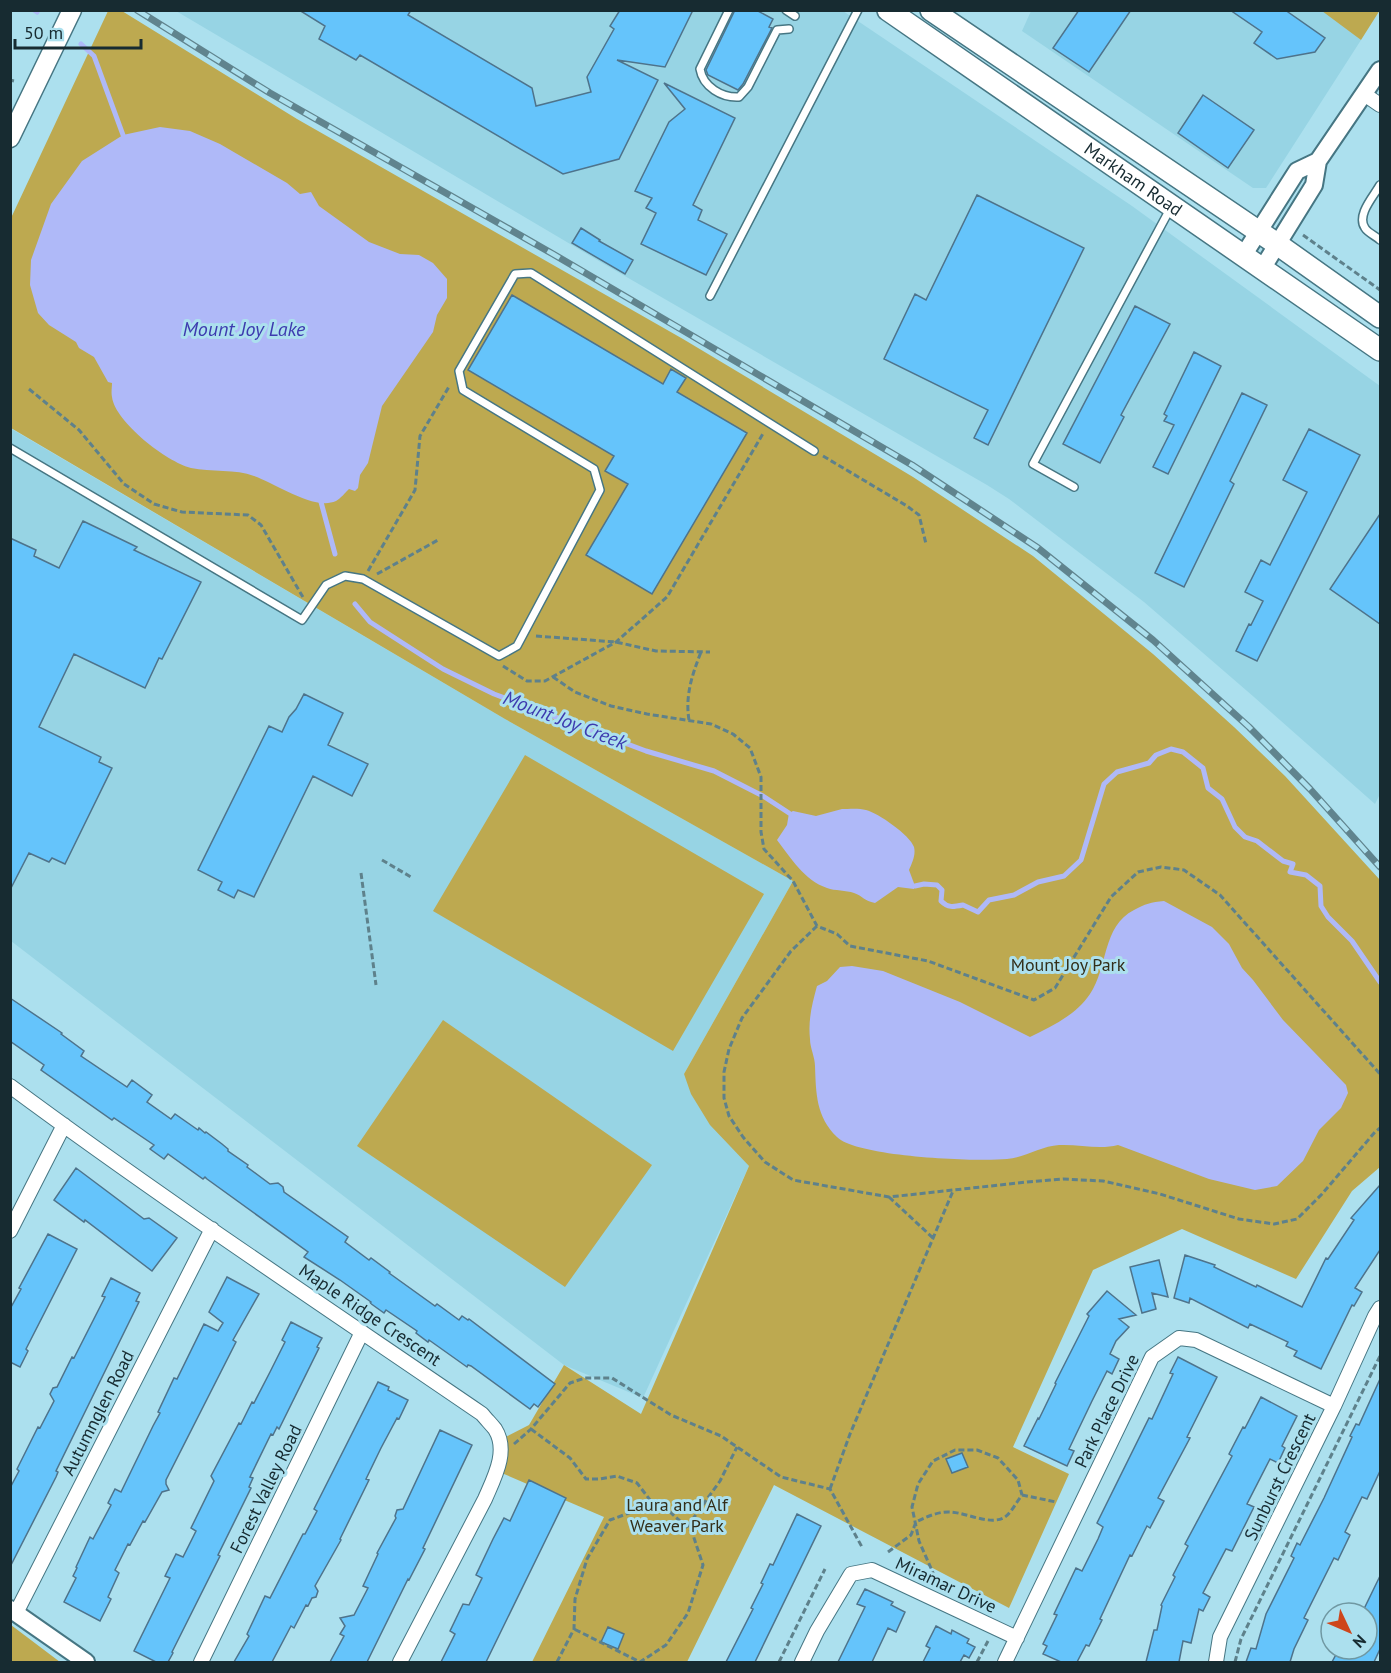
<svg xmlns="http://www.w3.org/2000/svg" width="1391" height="1673" font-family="'PT Sans',sans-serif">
<rect width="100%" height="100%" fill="#ace0ee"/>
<!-- built -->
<path fill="#97d4e4" d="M1322,10l39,30 -95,148h-13l-231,-157 9,-20z
M176,11h667l289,195 248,180v408l-5,10 -121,-107 -110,-95 -135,-103 -22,-14 -383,-221z
M10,428l495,291 288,162 -109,193 65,92 -106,232 -79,-33 -553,-424z"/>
<!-- green -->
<path fill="#bda950" d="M1380,10l-19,30 -39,-29v-1z
M108,11h14l175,108 386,220 230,138 120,79 120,98 81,73 51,49 95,104v287l-28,24 -56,88 -114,-50 -89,41 -80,177 56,27 -60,134 -235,-123 -87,177h-155l72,-145 -107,-46 3,-31 29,-15 35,-60 77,49 108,-248 -39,-41 -19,-31 -7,-20 109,-193 -288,-162 -494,-291v-210z
M525,755l239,139 -91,157 -240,-140z
M443,1020l209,145 -87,122 -208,-141z
M10,1625h1l49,37h-49z"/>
<!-- water -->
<path fill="#afb9f8" d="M160,127l30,4 30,13 67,39 13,11 11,-2 8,14 50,36 31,12 19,1 14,8 14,16v19l-10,17 -4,17 -51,74 -14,57 -8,12 -2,13 -3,3 -6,-2c-3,3 -9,10 -13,12 -22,10 -61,-18 -82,-25 -18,-7 -43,-4 -63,-8 -24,-6 -76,-46 -79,-71 -1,-4 0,-10 0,-14l-4,-1 -14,-25 -15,-9 -3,-6 -27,-17 -11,-12 -8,-28 1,-25 20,-56 31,-43 41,-26z
M842,809c7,0 17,-1 24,1 12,3 44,25 48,37 2,8 -2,16 -5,23l6,16 -1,3 -16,-2 -23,16c-11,-2 -12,-7 -21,-10 -8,-3 -19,-2 -27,-5 -23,-8 -36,-30 -50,-48l10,-15 2,-12 4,-2 23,5z
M1164,901l48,26 17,17 13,24 11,12 30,40 63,65 2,8 -7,15 -22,22 -16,31 -26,25 -22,4 -46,-11 -91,-34c-19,5 -39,-1 -59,0 -18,1 -35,13 -52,14 -31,3 -150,-2 -170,-22 -21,-20 -21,-44 -22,-71 0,-9 -5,-18 -5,-27 -2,-19 2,-35 7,-53l10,-5 13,-14 12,-1 31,5 77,31 70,35c22,-11 46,-22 60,-43 18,-26 12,-68 44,-84 11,-6 17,-8 30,-9z"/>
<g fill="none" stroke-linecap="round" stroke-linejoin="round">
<!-- stream -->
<path stroke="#afb9f8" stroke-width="5" d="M34,10l3,2
M81,44l13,12 29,79
M321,502l14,52
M355,604l15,18 73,47 51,25 152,57 68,20 49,25 26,17
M915,886l9,-2 13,1 5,5 -1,11c7,7 12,6 22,4l15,7 11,-12 25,-5 24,-13 26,-6 17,-16 23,-76 13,-12 32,-9 7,-8 15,-6 12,3 20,16 5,20 14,11 13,28 10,10 12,4 26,20 10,3 -3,8 16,3 14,11 1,20 7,11 24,24 28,41"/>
</g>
<!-- building -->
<path fill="#65c4fb" stroke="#4e738b" stroke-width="1.5" d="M299,10h112l-3,5 124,73 4,18 55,-14 -4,-15 27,-48 -4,-3 10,-16h73l-28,57 -48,-7 41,20 -39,79 -56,15 -203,-119 -4,5 -37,-21 6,-13z
M735,10h21l17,9 -4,8 3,1 -29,56 -5,6 -30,-15 -2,-5z
M1079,10h52l-42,62 -36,-24z
M1230,10h55l40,28 -10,14 -38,7 -23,-16 8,-11z
M664,83l71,35 -42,87 9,5 -4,10 29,14 -21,41 -65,-31 15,-31 -10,-5 6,-10 -17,-7 34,-69 16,-13z
M1203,95l51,35 -26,38 -50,-35z
M977,195l107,53 -96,197 -14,-7 14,-28 -104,-51 31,-65 11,6z
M581,228l19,12 -1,1 34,19 -8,14 -53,-31z
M512,295l151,89 8,-15 15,9 -9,14 70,41 -95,161 -66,-39 42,-71 -23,-13 9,-15 -146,-86z
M1135,306l35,18 -49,91 3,2 -24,46 -37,-19z
M1194,352l27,14 -53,108 -15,-7 21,-42 -10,-4 3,-5 -3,-2z
M1242,393l25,12 -37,76 4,3 -50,103 -29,-14z
M1309,429l51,26 -103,206 -21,-10 13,-27 2,1 12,-24 -18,-9 16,-32 9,5 37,-73 -24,-12z
M1380,514v110l-50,-35z
M83,521l54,26 -3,3 67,32 -39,77 -3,-1 -14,30 -71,-34 -35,73 62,30 -2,5 13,6 -47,96 -13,-6 -3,4 -20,-9 -19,37v-352l26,12 -2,6 25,12z
M304,694l39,19 -15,32 40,19 -16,32 -39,-20 -59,121 -16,-7 -4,8 -16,-8 4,-8 -24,-12 71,-144 13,6 7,-15 7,-8z
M10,998l52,35 -1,1 23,17 -3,5 46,31 5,-7 20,15 -5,7 24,17 4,-5 23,16 1,-2 6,5 1,-1 16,12 6,5v2l20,14 -1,2 23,17 8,-1 5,4 1,5 64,45 -3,5 24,18 2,-2 19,14 -1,1 46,33 2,-2 22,16 3,-4 6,4 1,-1 86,65 -17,23 -4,-3 -4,5 -59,-43 -3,-1 -1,2 -38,-27 -1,2 -12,-9 1,-2 -31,-21 -2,3 -14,-10 1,-1 -31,-22 -36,-23 4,-5 -101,-73 -2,-2 -2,2 -35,-25 -4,5 -14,-10 4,-4 -40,-27 -2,2 -71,-50 3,-5 -34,-24z
M76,1168l68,51 5,-1 28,20 -25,33 -67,-51 -1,2 -30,-22z
M1380,1185v65l-25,38 7,4 -8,14 -2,-1 -31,64 -27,-13 3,-5 -11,-5 2,-4 -38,-18 -2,4 -58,-30 -1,5 -15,-5 11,-43 30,10 -1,2 42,20 1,-2 45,22 24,-49 2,1 26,-39 -3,-2z
M48,1234l29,15 -51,100 2,2 -8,16 -10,-5v-53l11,-20 -2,-1z
M1159,1260l9,37 -16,-4 4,16 -14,4 -12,-46z
M227,1277l32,17 -26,46 3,2 -70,138v4l3,6 -7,2 -17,30 -2,-1 -13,24 -2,-1 -13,26 4,3 -11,24 3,2 -11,22 -36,-19 12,-24 -3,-2 4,-8 -1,-1 14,-30 3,2 18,-34 -3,-2 7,-14 6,3 32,-66 7,-13 -2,-1 16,-34 3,1 27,-55 14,7 5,-8 -14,-11z
M111,1278l29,15 -4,8 3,1 -83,169 2,1 -2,5 -46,90v-79l9,-17 -2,-2 21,-42 2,1 14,-27 -4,-7 3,-6 4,-1 15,-30 2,1 31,-61 -3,-1z
M1107,1291l29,24 -17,4 10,8 -13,14 -6,13 9,5 -7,15 -5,-3 -15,30 -23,48 5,2 -7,15 -43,-20 14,-28 1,1 17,-35 -1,-1 34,-67 -2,-2z
M291,1322l31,16 -5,9 2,1 -40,81 -2,-2 -4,8 -2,-1 -21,43 3,1 -4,9 2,1 -33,67 2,1 -48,96 1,1 -5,9h-12l-22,-11 36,-73 -5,-2 11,-22 7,3 13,-26 -5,-3 23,-47 -3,-5 28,-53 2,1 11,-22 2,1 16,-31 15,-30 -3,-2z
M1178,1357l39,20 -30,60 3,1 -32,60 6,3 -14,27 -3,-2 -15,30 -2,-1 -30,64 2,1 -13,26 -3,-1 -9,17h-16l-18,-8 4,-8 -4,-2 14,-29 -3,-1 22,-46 6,3 16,-32 5,-12 -6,-4 52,-105 3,1 21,-45 -3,-1z
M1380,1379v92l-13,28 -5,-2 -17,35 5,3 -12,25 -4,-2 -30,60 4,2 -14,29 -4,13h-44l5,-14 5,1 10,-35 28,-56 -3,-2 6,-13 3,2 24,-47 28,-61 -2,-1 6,-12 3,1z
M378,1382l11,5 -1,3 20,10 -9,19 -2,-1 -16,30 -15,31 3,1 -29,59 1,1 -26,46 3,5 -2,6 -4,1 -4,8 -2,-1 -12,23 -3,-2 -19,36h-38l15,-26 -2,-2 18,-38 5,2 33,-64h2l12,-23 -3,-2z
M1261,1397l36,19 -15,30 3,2 -7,15 -8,-4 -23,45 7,3 -22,44 -6,-2 -23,44 7,4 -7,14 -4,-2 -8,34 -8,-2 -4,21h-33l8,-32h3l5,-24 -1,-1 14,-28 -2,-2 15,-29 -3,-2 47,-88 -3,-2 14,-27 2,1z
M440,1430l32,15 -49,103 2,1 -16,31 -1,-1 -41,83h-37l14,-26 -4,-2 5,-8 -5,-8 14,-3 14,-27 -5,-2 15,-32 -1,-1 19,-35 -1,-2 2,-6 6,-1z
M962,1453l6,14 -16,6 -6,-14z
M529,1480l37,18 -14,29 -66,135h-45l14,-28 -5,-3 13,-27 6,1 13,-27 -6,-3 17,-36 11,-21 6,3z
M797,1514l24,12 -66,136h-29l27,-53 -2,-1 12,-24 -2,-1 9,-19 3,1z
M1380,1576v73l-6,13h-42l7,-13h28v-36h-5z
M865,1589l28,13 -2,3 14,7 -9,20 -8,-4 -16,34h-34l27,-55 -8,-3z
M936,1626l15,8 1,-4 17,9 -2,4 8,4 -6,11 -5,-3 -4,7h-37l7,-14 -4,-2z
M608,1627l16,7 -6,15 -17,-7z"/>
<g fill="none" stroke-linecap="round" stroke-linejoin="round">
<defs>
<path id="service" d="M729,10l-29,59c3,18 22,29 39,28l9,-10 29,-57 12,-1
M786,10l9,6
M1380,185c-6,11 -24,30 -15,43 3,5 11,8 15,12
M710,296l148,-286
M10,448l292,172 24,-35 19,-9 18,3 136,77 18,-10 83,-156 -6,-21 -131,-79 -4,-19 56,-97 16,-1 283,178
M1074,487l-41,-23 137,-255"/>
<path id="minor" d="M1364,94l16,11
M10,1086c154,114 314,220 472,328 4,5 9,10 13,15 14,22 -1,49 -10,70l-85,163
M10,1231l54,-106
M16,1613l196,-384
M201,1662l161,-330
M802,1662l15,-31 34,-57 21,-4 145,68
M1005,1662l147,-305 27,-19 17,2 138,66
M1216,1662l4,-25 114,-231 41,-90 5,-8"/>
<path id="tertiary" d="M1243,256l54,-85 21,-10
M1262,269l52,-84 4,-24 62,-91
M10,1609l76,53"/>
<path id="secondary" d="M10,138l62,-128"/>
<g id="primary">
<path id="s1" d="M888,10l492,340"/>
<path d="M931,10l346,234 103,73"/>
</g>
</defs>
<!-- service casing -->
<use href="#service" stroke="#467683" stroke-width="10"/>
<!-- minor casing -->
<use href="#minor" stroke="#467683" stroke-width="16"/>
<!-- tertiary casing -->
<use href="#tertiary" stroke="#467683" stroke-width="20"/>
<!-- secondary casing -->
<use href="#secondary" stroke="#467683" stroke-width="21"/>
<!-- primary casing -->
<use href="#primary" stroke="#467683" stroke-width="24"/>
<!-- path -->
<path stroke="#5e818b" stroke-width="3" stroke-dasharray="6 3" stroke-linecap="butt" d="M10,80l4,1
M1303,235l77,55
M29,389l50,41 45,54 30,20 28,8 66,3 13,10 43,74
M823,456l84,50 12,9 7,29
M368,571l47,-81 5,-54 30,-51
M377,574l61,-34
M536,636l80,6 40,9 54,1
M503,666l24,15h18l71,-39 51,-45 97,-165
M553,677l22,15 36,14 36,8 64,10 22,10 17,14 11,29v55l3,17 29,32 24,45 20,8 13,12 78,15 106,39 21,-12 56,-91 27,-25 23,-5 23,3 36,25 160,179
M689,720c-4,-24 3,-45 12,-68
M382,860l29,17
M361,873l15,112
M817,926l-26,25 -49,67 -13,31 -5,23v26l5,18 14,21 22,25 28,18 96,17 138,-15 36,-3 40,2 57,13 79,25 35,5 23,-5 25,-25 53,-62 5,-4
M889,1197l44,41
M531,1429l39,29 16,21h13l18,-3 20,7 20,26
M514,1444l17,-15 39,-46 15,-5h27l59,37 50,21 60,41 49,12 32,58
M830,1489l20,-55 103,-243
M1022,1495l34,7
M687,1527l33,-46 17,-34
M888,1552l23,-17 5,-13c10,-5 23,-11 35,-10 16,1 40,14 54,5 7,-5 12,-16 17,-22l-4,-15 -20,-22 -21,-8h-22l-22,11 -15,23 -6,23 7,34 15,34
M557,1662l17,-33 1,-30 12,-40 23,-39 30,-11 29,2 23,21 11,33 -15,48 -22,32 -26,17 -66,-33
M779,1662l46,-93
M977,1662l11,-21
M1235,1662l6,-23 139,-283"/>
<!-- service -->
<use href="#service" stroke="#fff" stroke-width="7"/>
<!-- minor -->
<use href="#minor" stroke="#fff" stroke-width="14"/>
<!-- tertiary -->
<use href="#tertiary" stroke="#fff" stroke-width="16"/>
<!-- secondary -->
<use href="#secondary" stroke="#fff" stroke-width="18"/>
<!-- primary -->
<use href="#primary" stroke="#fff" stroke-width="21"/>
<defs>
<path id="rail" d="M137,10l133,83 283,161 359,211 126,83 115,92 96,87 61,62 70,78"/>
</defs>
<!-- rail casing -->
<use href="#rail" stroke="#60848e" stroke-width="7"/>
<!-- rail -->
<use href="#rail" stroke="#ace0ee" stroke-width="4.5" stroke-dasharray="14" stroke-linecap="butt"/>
</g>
<g text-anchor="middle" stroke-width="6" stroke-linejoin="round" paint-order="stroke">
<!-- street labels -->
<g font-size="18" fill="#172b31" stroke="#ace0ee">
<text dy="6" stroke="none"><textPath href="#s1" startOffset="298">Markham Road</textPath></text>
<text transform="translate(370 1315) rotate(34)" y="6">Maple Ridge Crescent</text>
<text transform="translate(1107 1411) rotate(-64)" y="6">Park Place Drive</text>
<text transform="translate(98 1413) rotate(-63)" y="6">Autumnglen Road</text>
<text transform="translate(1280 1477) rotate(-64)" y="6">Sunburst Crescent</text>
<text transform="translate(266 1489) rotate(-64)" y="6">Forest Valley Road</text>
<text transform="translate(946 1585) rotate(25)" y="6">Miramar Drive</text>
</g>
<!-- park labels -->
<g font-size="18" fill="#332e19" stroke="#ace0ee">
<text x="1068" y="971">Mount Joy Park</text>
<text x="677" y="1511">Laura and Alf<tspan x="677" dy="21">Weaver Park</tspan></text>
</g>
<!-- water labels -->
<g font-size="20" font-style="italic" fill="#3d3baf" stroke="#ace0ee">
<text x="244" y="336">Mount Joy Lake</text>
<text transform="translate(565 720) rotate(21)" y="7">Mount Joy Creek</text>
</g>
</g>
<!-- border -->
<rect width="1391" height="1673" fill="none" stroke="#172b31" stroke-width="24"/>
<!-- north arrow -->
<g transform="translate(1349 1631) rotate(134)"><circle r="28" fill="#ace0ee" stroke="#7098a2" stroke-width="1.5"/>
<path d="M0-4.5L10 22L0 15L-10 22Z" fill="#ce461b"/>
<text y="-9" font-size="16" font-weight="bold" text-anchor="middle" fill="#172b31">N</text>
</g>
<!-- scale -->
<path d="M15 39v9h126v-9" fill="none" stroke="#172b31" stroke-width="3"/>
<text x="24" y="39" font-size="18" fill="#172b31" stroke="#ace0ee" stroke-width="4.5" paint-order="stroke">50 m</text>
</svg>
